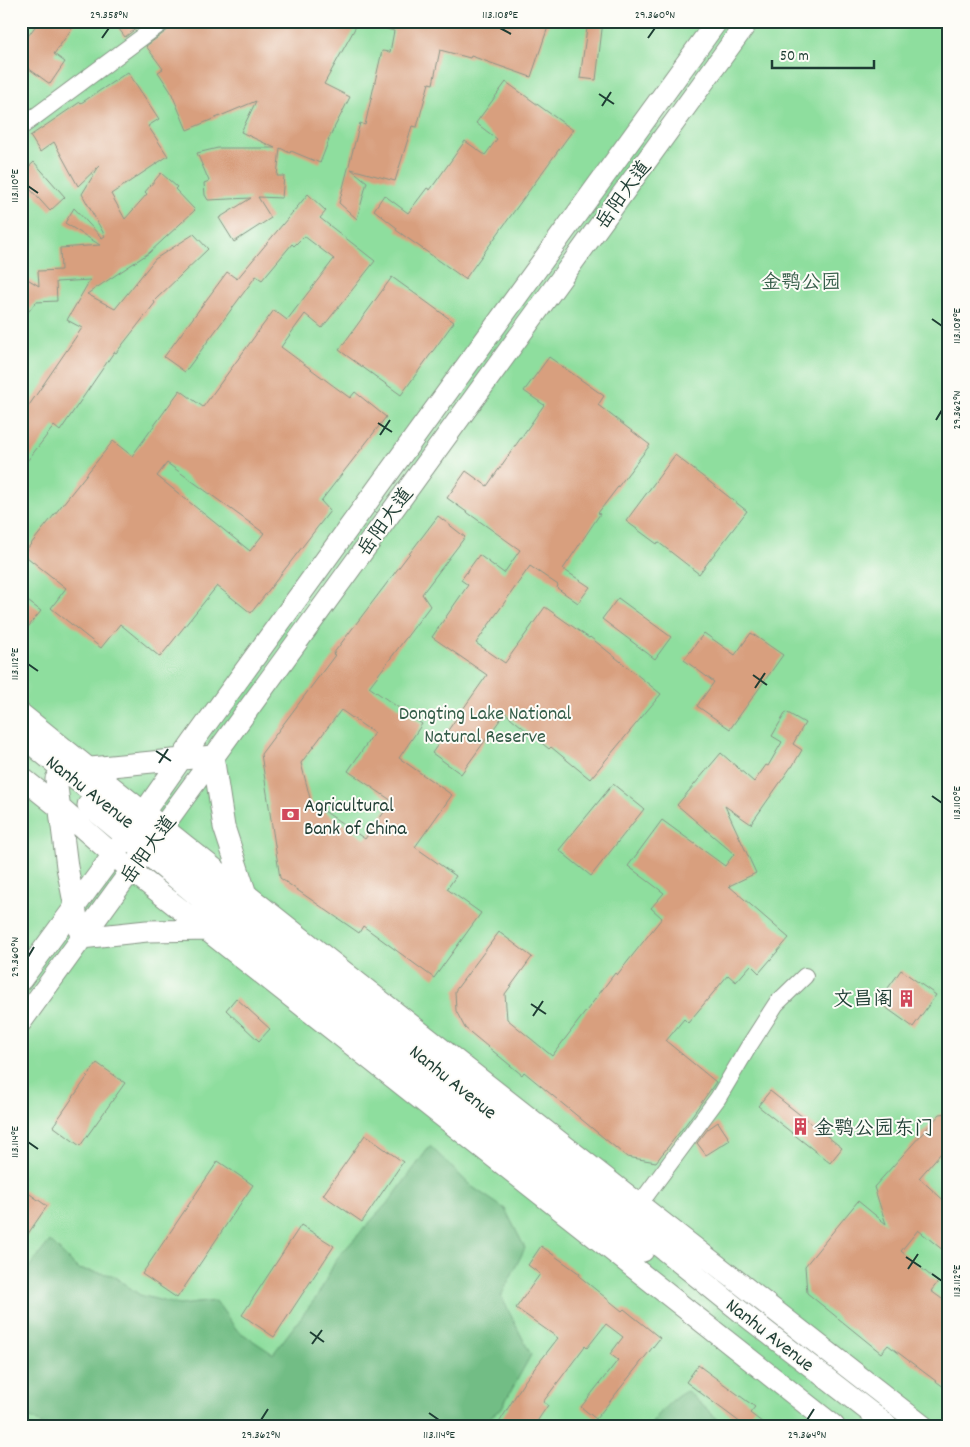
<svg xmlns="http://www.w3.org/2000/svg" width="970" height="1447" font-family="Dekko,'LXGW WenKai TC',sans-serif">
<rect width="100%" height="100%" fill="#fdfcf7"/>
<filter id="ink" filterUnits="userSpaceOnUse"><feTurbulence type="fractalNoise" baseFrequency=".02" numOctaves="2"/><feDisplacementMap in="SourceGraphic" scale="10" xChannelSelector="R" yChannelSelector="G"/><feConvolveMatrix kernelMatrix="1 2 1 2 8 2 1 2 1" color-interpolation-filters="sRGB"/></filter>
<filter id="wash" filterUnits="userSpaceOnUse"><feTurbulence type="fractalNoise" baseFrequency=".0096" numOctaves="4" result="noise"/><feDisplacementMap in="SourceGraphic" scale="20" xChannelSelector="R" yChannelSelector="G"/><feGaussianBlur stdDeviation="1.12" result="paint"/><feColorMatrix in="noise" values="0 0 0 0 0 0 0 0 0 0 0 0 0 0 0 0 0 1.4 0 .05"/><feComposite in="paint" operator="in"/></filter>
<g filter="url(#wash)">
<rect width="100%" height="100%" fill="#f1edd8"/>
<!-- green -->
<path fill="#8ede9e" stroke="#568e69" d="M21,21h928v1405h-928z"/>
<!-- forest -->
<path fill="#72bd85" stroke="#487d5c" d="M430,1146l41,40 34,23 20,39 -24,48 30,59 -30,54 -24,17h-432l-24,-13v-136l29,-36 28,28 34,6 28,20 39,10 37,-4 21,29 36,24 45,-59 19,-37 55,-60z
M687,1391l38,35h-75c9,-13 23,-29 37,-35z"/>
<g id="blocks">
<!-- building -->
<path fill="#d89f7e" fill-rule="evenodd" d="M39,21h38l-23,33 11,8 -15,22 -29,-21v-17z
M113,21h33l-21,16z
M180,21h179l-35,63 26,13 -22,43h1l-9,23 -29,-12 -1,2 -10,-5 -3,28h7l-2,22 -24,-1 13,21 -37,24 -15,-24 32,-20 -43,2 -3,-5 -1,-12 5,-2 -12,-28 21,-5h57l-34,-16 15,-31 -69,29 -16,-38 -13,-20 5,-3 -17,-23z
M370,21h180l-19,56 -60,-21 -1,2 -30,-8 -7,34 -4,-1 -12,44 -5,-1 -17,55 -44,-12 16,13 -10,37 -18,-16 21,-80 5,2 17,-74 8,1 4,-21 -24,-7z
M588,21h15l-7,59 -16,-2z
M128,72l31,47 -11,7 20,30 -57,38 14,25 22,-25 -2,-2 16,-19 16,14 -2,2 20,21 -46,43 -62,41 28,15 40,-50 39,-25 14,15 -54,52 1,2 -39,50 -2,-1 -54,79 -6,-5 -33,43v-52l61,-89 -15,-8 23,-40 -34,2 1,19 -21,1 -15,19v-46l18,11 -1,-15 23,-1 -1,-22 40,-3 -35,-22 9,-15 28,30 3,-2 -23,-42 17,-28 -21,20 -24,-44 -14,10 -10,-16 50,-34 1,1z
M506,82l67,48 -108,149 -69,-49 1,-2 -23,-18 10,-15 24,18 19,-25 3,2 35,-49 20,14 12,-16 -21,-16z
M34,162l31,35 -15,14 -29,-32v-5z
M308,194l18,17 -6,7 55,43 -53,67 -17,-14 -24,33 69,51 5,-6 31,25 -65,84 9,10 -79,102 -34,-27 -57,71 -40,-33 -19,24 -50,-40 15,-20 -43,-34 90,-113 19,15 48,-66 23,17 71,-97 13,10 47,-61 -30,-23 -10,10 -2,-2 -30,36 -6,-4 -71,96 -21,-15 63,-85 10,7zM167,463l97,70 -14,18 -93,-75z
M392,277l62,45 -53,73 -62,-45z
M549,357l55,39 -6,9 52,40 -52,68 2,1 -37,55 27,18 -12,16 -21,-15 1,-3 -28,-19 -54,77 29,20 40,-56 44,31 1,-1 71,57 -71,85 -39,-32 -2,2 -44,-36 -44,61 -29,-21 55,-78 -55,-38 36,-52 -7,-5 18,-25 25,18 16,-23 -73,-52 19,-27 21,15 57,-81 -20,-14z
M675,455l72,56 -48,63 -41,-32 -1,2 -31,-23z
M438,516l27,21 -43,57 8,12 -61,81 53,37 -23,34 53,37 -37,52 41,29 -9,13 34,24 -47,65 -71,-52 -4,7 -79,-55 -19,-124 74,-99 -2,-1zM341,710l33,23 -26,38 44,30 -27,38 -54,-37 -10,-39z
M21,596l20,15 -20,25z
M618,598l53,39 -16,22 -53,-40z
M704,633l31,22 16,-22 32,22 -53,74 -33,-23 17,-24 -30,-22z
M786,712l19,11 -12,21 9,6 -10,17h-1l-40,57 -26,-18 31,67 -27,13 60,52 -30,35 -8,-8 -15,17 -8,-7 -40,48 -4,-4 -18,22 50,41 -30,42 -30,38 -29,-5 -103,-85 -2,3 -57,-47 -9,-17 -1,-20 44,-59 33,25 -27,37 2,25 45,37 63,-83 2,2 45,-57 -11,-10 13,-15 -36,-27 34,-46 63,46 9,-12 -57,-49 44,-52 33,29 12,-17 2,1 14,-24 -10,-6z
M613,784l31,25 -53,67 -32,-26z
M901,970l35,25 -23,32 -35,-25z
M236,998l34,31 -11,12 -33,-31z
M97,1063l28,20 -45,63 -27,-20z
M770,1091l72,57 -12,15 -72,-57z
M949,1113v48l-8,-8 -22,25 30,27v50l-31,-25 -17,21 37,31 -7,9 18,13v87l-61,-46 -7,8 -74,-60 -2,-27 53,-65 28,23 -12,-37 66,-73z
M718,1122l12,18 -24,15 -9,-12 11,-14z
M365,1135l38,27 -41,60 -39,-27z
M218,1161l35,24 -76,113 -35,-24z
M21,1188l26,18 -26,38z
M301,1225l33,21 -60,91 -32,-22z
M541,1246l39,28 -1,2 43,35 2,-2 36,29 -64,81 -15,-12 37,-47 -8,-6 13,-17 -17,-13 -19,24 -2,-2 -42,56 5,3 -14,21h-37l27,-44 34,-44 -42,-30 24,-34 -12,-9z
M698,1365l57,42 -5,6 17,13h-22l-59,-44z"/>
</g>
</g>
<g filter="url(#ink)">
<use href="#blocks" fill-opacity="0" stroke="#889586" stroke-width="1"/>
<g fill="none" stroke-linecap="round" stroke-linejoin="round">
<defs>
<path id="minor" d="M21,127l143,-106
M639,1205l79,-107 31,-52 27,-42 29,-28"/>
<path id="major" d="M21,714c298,240 600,477 902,712
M21,735l43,36 58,43 628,505 138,107
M81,769l132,-13 11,71 22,67
M21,777l40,32 71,62 702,555
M56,779l11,88 14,71 66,-7 64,-1
M88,805l308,256 247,190
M21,980l114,-155 58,-83 524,-721
M21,1022l727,-1001"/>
</defs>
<!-- minor casing -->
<use href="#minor" stroke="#889586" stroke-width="18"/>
<!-- major casing -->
<use href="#major" stroke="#889586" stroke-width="23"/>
<!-- minor -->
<use href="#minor" stroke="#fff" stroke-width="16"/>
<!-- major -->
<use href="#major" stroke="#fff" stroke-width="21"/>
</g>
</g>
<!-- ticks -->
<path fill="none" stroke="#1f3d34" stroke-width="2" d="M500,28l11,6M102,38l7,-10M648,38l7,-10M599,94l15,10M602,106l9,-14M28,186l10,7M932,319l10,7M936,420l6,-10M378,423l14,9M380,435l10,-15M28,664l10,7M753,675l14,10M755,688l10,-15M156,751l15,10M159,763l9,-14M932,796l10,7M28,957l6,-10M531,1004l15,10M533,1016l10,-15M28,1142l10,7M906,1257l15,10M908,1269l10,-15M932,1274l10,7M310,1332l14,10M312,1344l10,-14M429,1413l10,7M261,1420l7,-11M807,1420l7,-11"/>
<!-- icons -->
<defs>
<symbol id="bank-bare" viewBox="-9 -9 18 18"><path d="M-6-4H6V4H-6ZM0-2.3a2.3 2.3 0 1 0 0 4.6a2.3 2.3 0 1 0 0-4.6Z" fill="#d1495b" stroke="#fdfcf7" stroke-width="2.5" paint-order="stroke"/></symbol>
<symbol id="building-bare" viewBox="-9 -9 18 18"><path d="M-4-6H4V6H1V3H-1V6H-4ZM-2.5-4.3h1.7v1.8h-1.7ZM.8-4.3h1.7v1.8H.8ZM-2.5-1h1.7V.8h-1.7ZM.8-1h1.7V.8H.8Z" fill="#d1495b" stroke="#fdfcf7" stroke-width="2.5" paint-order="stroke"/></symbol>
</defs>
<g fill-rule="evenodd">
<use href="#bank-bare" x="278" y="802" width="25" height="25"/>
<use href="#building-bare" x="894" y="986" width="25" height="25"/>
<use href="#building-bare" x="788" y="1114" width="25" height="25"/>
</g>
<g text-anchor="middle" stroke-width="4" stroke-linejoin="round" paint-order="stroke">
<!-- street labels -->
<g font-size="20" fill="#1f3d34" stroke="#fdfcf7">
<text transform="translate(622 194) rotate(-54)" y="7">岳阳大道</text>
<text transform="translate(384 521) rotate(-54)" y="7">岳阳大道</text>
<text transform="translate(91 791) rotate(38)" y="7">Nanhu Avenue</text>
<text transform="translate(147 849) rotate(-54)" y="7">岳阳大道</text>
<text transform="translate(454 1081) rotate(39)" y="7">Nanhu Avenue</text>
<text transform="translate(771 1334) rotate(38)" y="7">Nanhu Avenue</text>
</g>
<!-- park labels -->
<g font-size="20" fill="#355d49" stroke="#fdfcf7">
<text x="801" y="288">金鹗公园</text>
<text x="485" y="719">Dongting Lake National<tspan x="485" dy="23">Natural Reserve</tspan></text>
</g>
<!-- poi labels -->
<g font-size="20" fill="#1f3d34" stroke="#fdfcf7" text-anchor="start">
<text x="304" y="811">Agricultural<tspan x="304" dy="23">Bank of China</tspan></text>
<text x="893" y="1005" text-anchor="end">文昌阁</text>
<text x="814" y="1134">金鹗公园东门</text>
</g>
</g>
<!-- margin -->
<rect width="970" height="1447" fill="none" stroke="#fdfcf7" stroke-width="55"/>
<!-- scale -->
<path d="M772 60v8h102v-8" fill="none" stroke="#1f3d34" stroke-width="2.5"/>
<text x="780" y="60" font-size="15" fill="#1f3d34" stroke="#fdfcf7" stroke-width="4" paint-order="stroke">50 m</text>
<rect x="28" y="28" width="914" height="1392" fill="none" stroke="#1f3d34" stroke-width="2"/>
<g font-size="12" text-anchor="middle" fill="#1f3d34">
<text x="109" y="18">29.358°N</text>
<text x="500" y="18">113.108°E</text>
<text x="655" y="18">29.360°N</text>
<text transform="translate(14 186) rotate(-90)" y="4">113.110°E</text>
<text transform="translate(956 326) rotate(-90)" y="4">113.108°E</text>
<text transform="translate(956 410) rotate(-90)" y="4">29.362°N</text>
<text transform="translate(14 664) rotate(-90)" y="4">113.112°E</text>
<text transform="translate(956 803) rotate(-90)" y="4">113.110°E</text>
<text transform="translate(14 957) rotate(-90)" y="4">29.360°N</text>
<text transform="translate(14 1142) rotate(-90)" y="4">113.114°E</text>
<text transform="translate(956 1281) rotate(-90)" y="4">113.112°E</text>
<text x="261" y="1438">29.362°N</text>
<text x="439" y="1438">113.114°E</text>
<text x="807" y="1438">29.364°N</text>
</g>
</svg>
